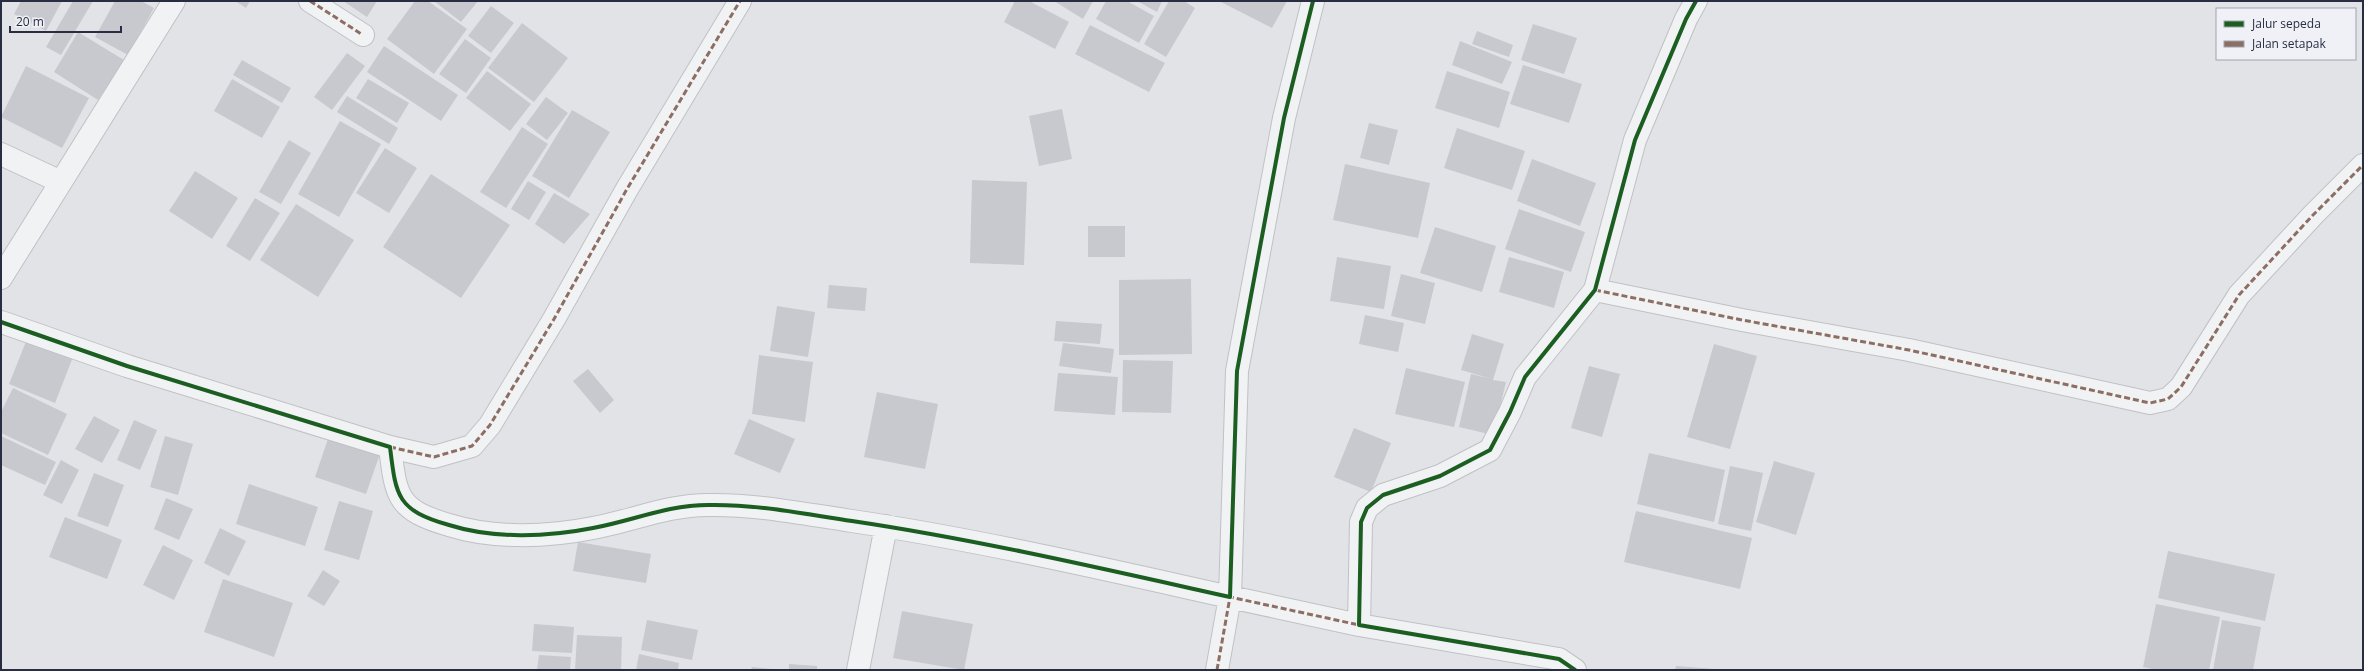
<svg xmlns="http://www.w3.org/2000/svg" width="2364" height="671" font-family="'Open Sans',sans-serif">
<rect width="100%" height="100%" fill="#e2e3e7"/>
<!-- building -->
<path fill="#c8c9ce" d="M21,1h41l-16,30 -32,-17z
M73,1h20l-32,54 -15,-8z
M115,1h26l13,7 -26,47 -33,-18z
M235,1h15l-4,7z
M343,1h34l-10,16z
M415,1h13l39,28 -33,45 -47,-35z
M434,1h44l-17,21z
M1015,1h14l40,21 -14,27 -51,-27z
M1054,1h39l-10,18z
M1106,1h21l27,15 -15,27 -43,-24z
M1137,1h25l-5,11z
M1169,1h15l11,7 -29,49 -22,-13z
M1219,1h68l-15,27z
M491,6l23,17 -23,30 -23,-17z
M522,23l46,35 -34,44 -46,-34z
M1533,24l44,14 -13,36 -43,-14z
M1090,25l75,38 -16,29 -74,-38z
M1477,31l36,14 -4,12 -37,-13z
M78,32l46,28 -26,40 -44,-28z
M465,39l26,19 -25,35 -27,-19z
M1460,41l52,21 -10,22 -50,-19z
M384,46l74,49 -17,26 -74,-49z
M347,53l18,13 -33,44 -18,-13z
M242,60l49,28 -9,15 -49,-28z
M1523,65l59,19 -13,39 -59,-19z
M26,66l63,32 -27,50 -61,-31z
M487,71l44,33 -21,27 -44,-33z
M1447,71l63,21 -11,36 -64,-20z
M232,79l48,28 -18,31 -48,-27z
M368,79l41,24 -12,20 -41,-25z
M347,96l51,32 -9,16 -52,-32z
M546,97l22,16 -21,27 -21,-16z
M1062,109l10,50 -33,7 -10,-50z
M572,110l38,22 -41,66 -37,-22z
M340,121l41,23 -42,73 -41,-23z
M1369,123l29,7 -9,35 -29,-7z
M522,127l26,17 -42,64 -26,-16z
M1457,128l68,23 -13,39 -68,-22z
M289,140l22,13 -30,51 -22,-12z
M385,148l32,20 -28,45 -33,-20z
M1532,159l64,24 -16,43 -63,-25z
M1345,164l85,19 -12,55 -85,-18z
M195,171l43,27 -26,41 -43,-28z
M431,174l79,51 -49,73 -78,-51z
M972,180l55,2 -3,83 -54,-2z
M528,181l18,11 -17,28 -18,-11z
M554,193l36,21 -26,30 -29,-20z
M255,198l25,15 -30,48 -24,-15z
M296,204l58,36 -36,57 -58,-37z
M1519,209l66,23 -14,40 -66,-23z
M1088,226h37v31h-37z
M1435,227l61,19 -14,46 -62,-19z
M1337,257l54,9 -7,43 -54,-8z
M1509,257l55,15 -10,36 -55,-16z
M1401,274l34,9 -10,41 -34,-8z
M1191,279l1,75 -73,1v-75z
M829,285l38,3 -2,23 -38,-3z
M777,306l38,6 -7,45 -38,-6z
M1365,315l39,8 -6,29 -39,-8z
M1056,321l46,3 -2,20 -46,-3z
M29,334l46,18 -20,51 -46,-19z
M1472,334l32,10 -11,36 13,2 -13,53 -34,-8 12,-53 21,5 -31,-9z
M1063,343l51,6 -3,24 -52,-7z
M1714,344l43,12 -27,93 -43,-12z
M759,355l54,7 -8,60 -53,-8z
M1123,360l50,1 -2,52 -49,-1z
M1589,366l31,8 -18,63 -31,-9z
M1406,368l59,14 -11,45 -59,-13z
M588,369l26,31 -14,13 -27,-32z
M1058,373l60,4 -3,38 -61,-4z
M13,388l54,26 -19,41 -47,-22v-21z
M877,392l61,12 -13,65 -61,-12z
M94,416l26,14 -18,33 -27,-14z
M749,419l46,20 -15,34 -46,-19z
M134,420l23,10 -17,40 -23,-10z
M1354,428l37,15 -20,49 -37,-15z
M330,433l51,18 -15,43 -51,-17z
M1,436l55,26 -11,23 -44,-20z
M165,436l28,8 -15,51 -28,-8z
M1649,453l76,17 -11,52 -77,-18z
M61,460l18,10 -17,34 -19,-9z
M1774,461l41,12 -19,62 -40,-13z
M1730,466l33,7 -12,58 -33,-7z
M94,473l30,12 -16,42 -31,-11z
M249,484l69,23 -13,39 -69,-22z
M166,498l27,11 -14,31 -25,-11z
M339,501l34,10 -14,49 -35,-10z
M1636,511l116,27 -12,51 -116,-27z
M65,517l57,23 -15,39 -58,-22z
M220,528l26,13 -17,35 -25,-13z
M578,542l73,12 -5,29 -73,-12z
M163,545l30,15 -19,40 -31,-15z
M2168,551l107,23 -10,47 -107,-23z
M323,570l17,11 -16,25 -17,-10z
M223,579l70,24 -19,54 -70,-25z
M2156,604l64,13 -11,53h-52l-14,-3z
M902,611l71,13 -9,46 -71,-12z
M647,620l51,10 -6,30 -51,-10z
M2222,620l39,7 -8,43h-40z
M534,624l40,3 -2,26 -40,-2z
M577,635l45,2 -1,33h-46z
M639,654l40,9 -1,7h-42z
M539,655l32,2 -1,13h-33z
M789,664l28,2v4h-28z
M1676,666l39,3v1h-40z
M752,667l20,2v1h-21z"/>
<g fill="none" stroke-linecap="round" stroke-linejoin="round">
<defs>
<path id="street" d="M310,1l53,34
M1,154l60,28
M1,278l173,-277
M1595,290l147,30 167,30 241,53 18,-4 13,-12 58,-92 74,-80 50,-50
M1,322l126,44 263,81c6,50 7,63 59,78 44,14 99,12 144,3 39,-7 74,-23 115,-23 48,-1 96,9 144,16 127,19 252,48 378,76l7,-226 47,-253 29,-117
M390,447l44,10 38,-11 18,-21 64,-106 73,-130 113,-188
M858,670l28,-144
M1217,670l13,-73 129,28
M1575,670l-16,-11 -200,-34 2,-103 6,-14 16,-13 57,-19 50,-26 20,-38 15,-35 70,-87 40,-150 51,-121 10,-18"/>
</defs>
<!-- street casing -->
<use href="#street" stroke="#c0c1c5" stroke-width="24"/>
<!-- street -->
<use href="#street" stroke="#f1f2f4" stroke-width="22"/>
<!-- quiet -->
<path stroke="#8d6e63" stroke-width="3" stroke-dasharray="6 3" stroke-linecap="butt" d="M310,1l53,34
M1595,290l147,30 167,30 241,53 18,-4 13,-12 58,-92 74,-80 50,-50
M390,447l44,10 38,-11 18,-21 64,-106 73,-130 113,-188
M1217,670l13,-73 129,28"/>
<defs>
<path id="cycleway" d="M1,322l126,44 263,81c6,50 7,63 59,78 44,14 99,12 144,3 39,-7 74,-23 115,-23 48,-1 96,9 144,16 127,19 252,48 378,76l7,-226 47,-253 29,-117
M1575,670l-16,-11 -200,-34 2,-103 6,-14 16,-13 57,-19 50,-26 20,-38 15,-35 70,-87 40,-150 51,-121 10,-18"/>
</defs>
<!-- cycleway casing -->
<use href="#cycleway" stroke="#eff1f7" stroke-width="6"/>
<!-- cycleway -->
<use href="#cycleway" stroke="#1b5e20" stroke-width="4"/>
</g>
<!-- border -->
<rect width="2364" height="671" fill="none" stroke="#282d41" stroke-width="4"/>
<!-- legend -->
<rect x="2216" y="8" width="140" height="52" fill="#eff1f7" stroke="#9fa3ae"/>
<rect x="2224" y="21" width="20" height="6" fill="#1b5e20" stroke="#9fa3ae"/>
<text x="2252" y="28" font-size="12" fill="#282d41">Jalur sepeda</text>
<rect x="2224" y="41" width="20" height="6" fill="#8d6e63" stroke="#9fa3ae"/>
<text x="2252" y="48" font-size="12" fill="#282d41">Jalan setapak</text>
<!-- scale -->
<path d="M10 26v6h111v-6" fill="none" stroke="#282d41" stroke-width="2"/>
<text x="16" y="26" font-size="12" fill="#282d41" stroke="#eff1f7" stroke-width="3" paint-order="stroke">20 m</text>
</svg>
